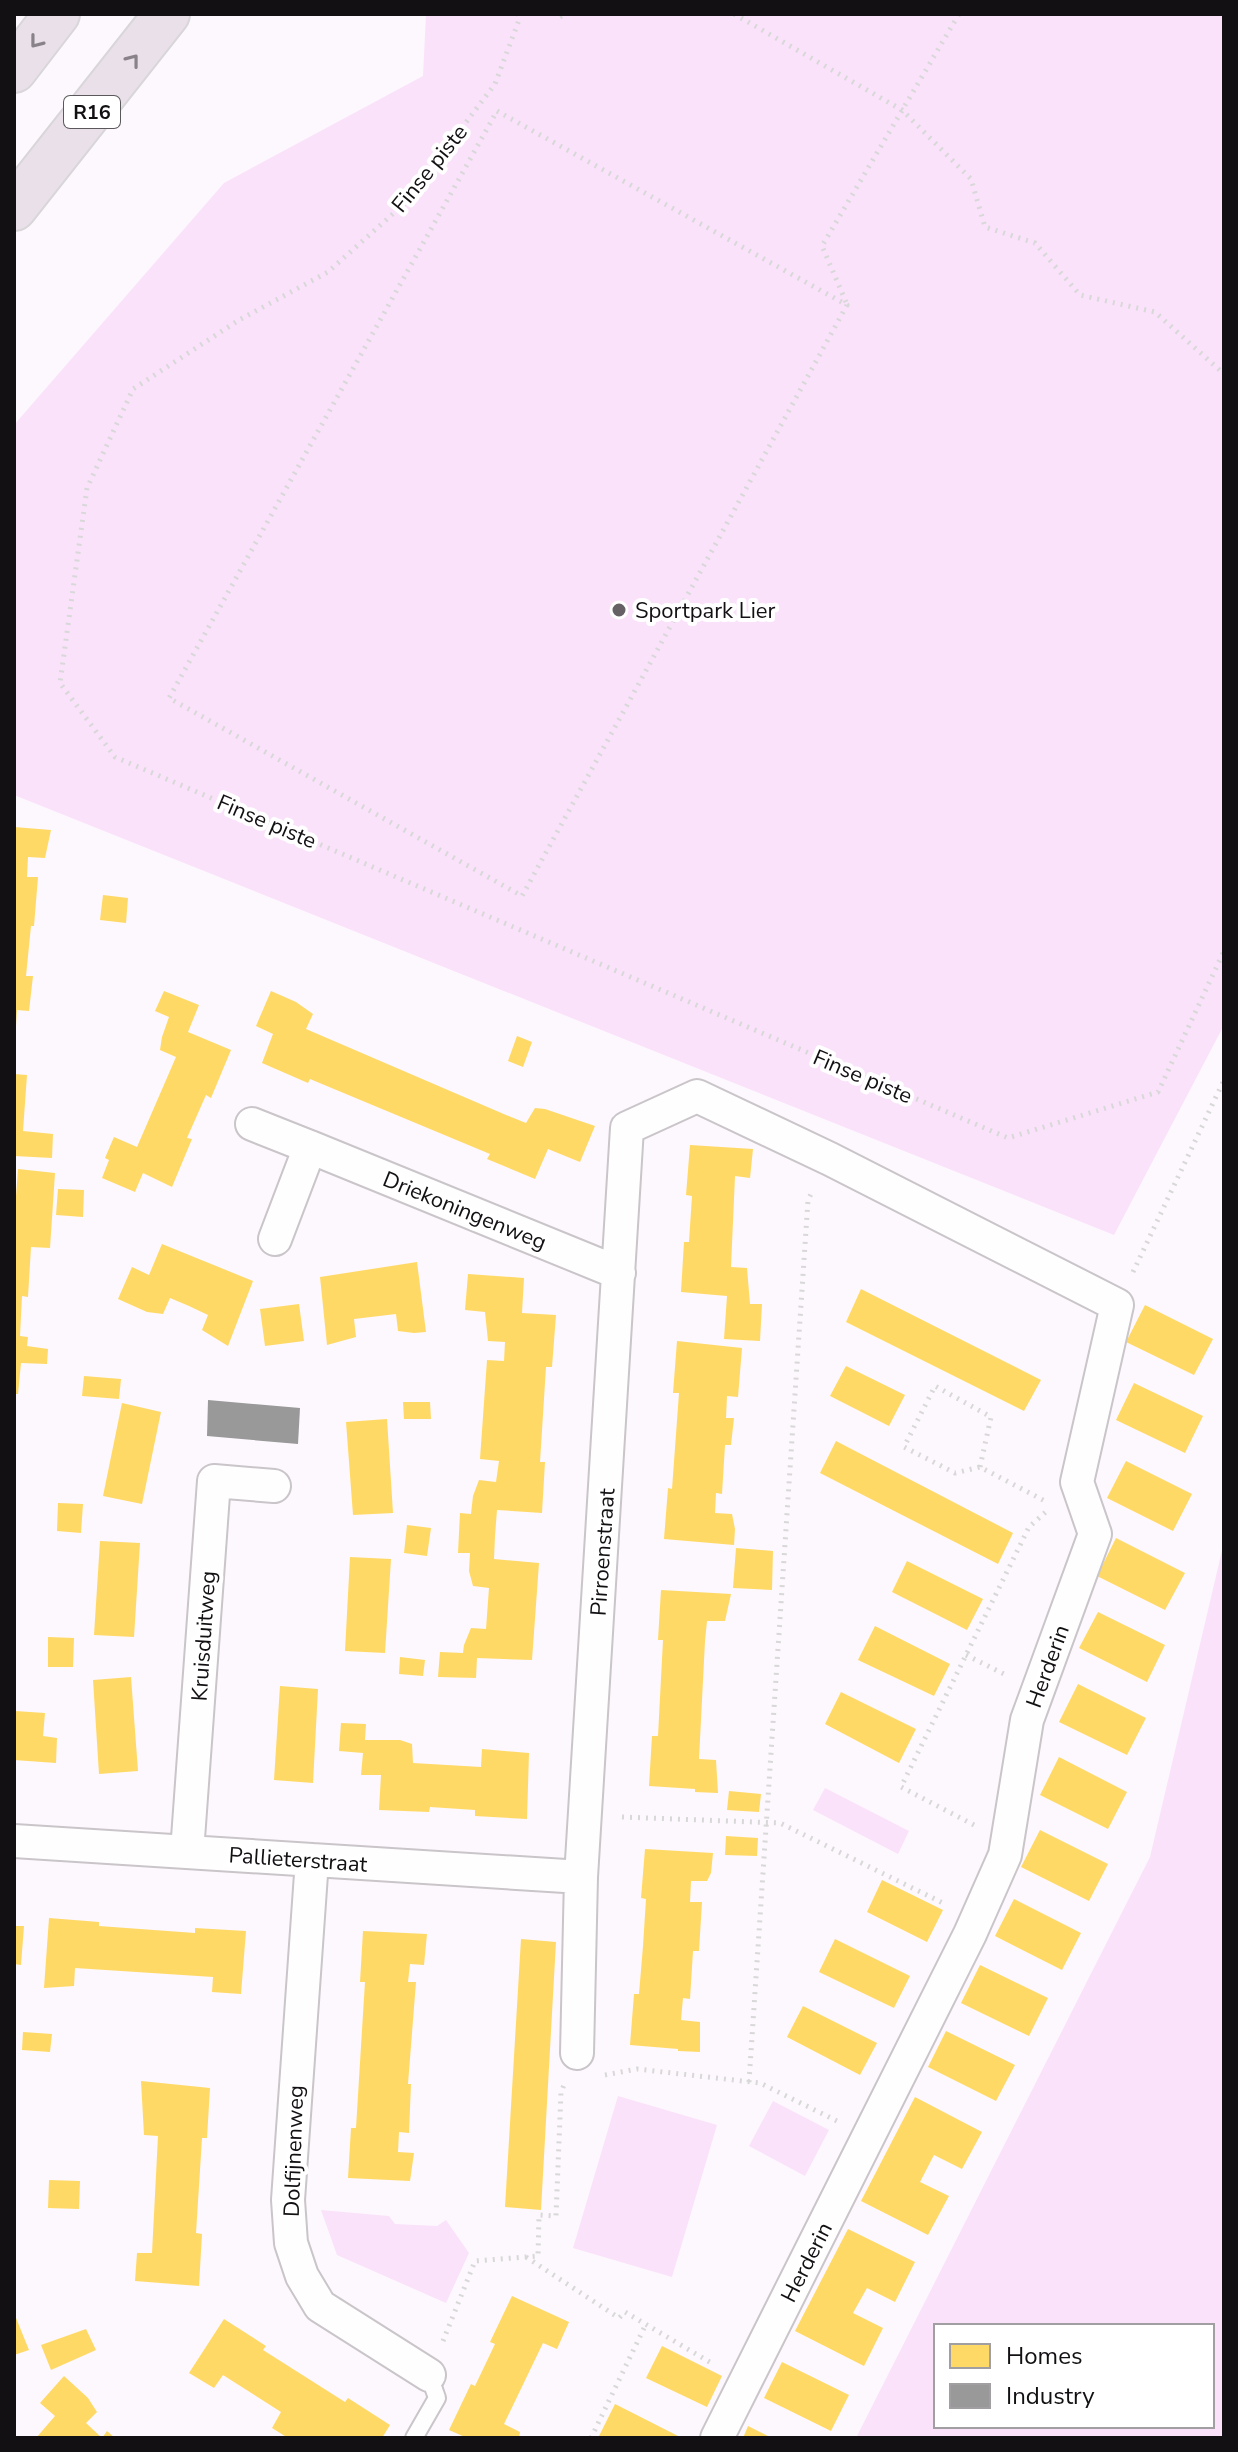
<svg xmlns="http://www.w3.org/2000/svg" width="1238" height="2452" font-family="'Nunito Sans',sans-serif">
<rect width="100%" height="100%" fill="#fdf8fd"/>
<!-- green -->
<path fill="#fae2fa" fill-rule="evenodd" d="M426,14h798v1011l-110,210 -1100,-440v-370l210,-242 199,-107z
M1224,1542v896h-368l294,-581zM936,2326h276v100h-276z
M825,1788l84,43 -11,23 -85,-44z
M618,2096l99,29 -45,152 -99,-29z
M773,2101l56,29 -24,46 -56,-30z
M321,2210l68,6 6,8 42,2 9,-6 23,33 -23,50 -109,-48z"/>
<!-- homes -->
<path fill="#ffd966" d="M14,827l37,3 -6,28 -17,-1 -1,20h11l-4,49h-3l-5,50h7l-4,35 -12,-1 -1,16 -2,-1z
M103,895l25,3 -2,25 -26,-3z
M164,991l35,14 -11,27 43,18 -20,48 -5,-3 -19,43 5,1 -20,48 -29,-14 -8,19 -33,-14 7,-18 -4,-2 9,-21 23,10 39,-90 -16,-7 2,-13 7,-20 -14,-6z
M271,991l25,11 17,12 -7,15 200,86 20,8 9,-15 10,1 50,17 -15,36 -32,-13 -13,30 -48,-20 3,-5 -180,-75 -2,4 -46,-20 11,-29 -17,-8z
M517,1036l15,6 -9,25 -15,-6z
M14,1074l13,1 -4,56 30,3 -1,24 -38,-2z
M690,1145l63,4 -3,29 -15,-2 -4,91 16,1 3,36h12l-2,37 -36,-2 3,-43 -46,-4 3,-50h5l3,-46 -6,-1z
M18,1169l37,4 -5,75 -19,-1 -3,50 -6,-1 -2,40 8,1 -1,9 21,3 -1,15 -26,-1 -3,31h-4v-198h2z
M58,1189l26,1 -1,27 -27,-2z
M162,1244l91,37 -25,65 -26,-16 6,-15 -19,-9 -19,-8 -7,16 -16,-2 -29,-13 14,-32 17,8z
M417,1262l9,70 -12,1 -16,-2 -2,-17 -42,5 2,18 -29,8 -7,-68z
M468,1274l56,4 -2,35 34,2 -4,52h-6l-6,95h5l-3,51 -45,-3 -2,26 -1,23 45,4 -7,97 -55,-2 -1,20 -38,-1 2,-25 23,1 1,-8 7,-17 15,1 3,-41 -16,-2 -4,-15 1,-18h-12l2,-40 11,1 2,-18 6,-16 17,2 3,-21 -19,-2 7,-99 17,1 1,-19 -17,-1 -3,-29 -20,-2z
M861,1289l180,91 -17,31 -178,-89z
M299,1304l5,37 -39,5 -5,-37z
M1145,1305l68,34 -19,36 -68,-33z
M677,1341l65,7 -4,49 -11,-1 -1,22h8l-3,27h-6l-3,49 -6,-1 -1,20 17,1 3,15 -1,16 -70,-6 4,-51 4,1 7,-96h-6z
M846,1366l59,29 -16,31 -59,-30z
M84,1376l37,3 -2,20 -37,-3z
M1134,1383l69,33 -18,37 -69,-33z
M403,1402h27l1,17h-27z
M122,1403l39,9 -19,92 -39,-8z
M387,1419l6,94 -40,2 -7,-93z
M836,1441l177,92 -15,31 -178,-91z
M1126,1461l66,33 -19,37 -66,-33z
M58,1503l25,1 -2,29 -24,-2z
M407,1525l24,3 -4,28 -23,-3z
M1116,1538l69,35 -20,37 -68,-34z
M100,1541l40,2 -6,94 -40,-2z
M736,1548l37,3 -1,39 -39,-2z
M350,1557l41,2 -6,94 -40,-2z
M907,1561l76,38 -16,31 -75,-38z
M661,1590l70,4 -6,27h-18l-2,20 -6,118 17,1 2,33 -23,-1v-3l-46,-3 3,-50h6l5,-96h-5z
M1098,1612l67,33 -18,37 -68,-34z
M875,1626l75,38 -16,32 -76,-36z
M48,1637l26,1 -1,29h-25z
M400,1657l25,3 -2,16 -24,-2z
M131,1677l7,94 -39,3 -6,-94z
M1078,1684l68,34 -19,37 -68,-33z
M280,1686l38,3 -5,94 -39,-3z
M841,1692l75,37 -17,34 -74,-39z
M15,1711l30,2 -2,23 14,2 -1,25 -42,-3z
M341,1723l25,1 -1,16h35l12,4 1,19 68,4 1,-18 47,4 -2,66 -52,-3v-6l-45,-3 -1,5 -50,-2 2,-35h-20l2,-22 -24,-2z
M1059,1757l68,35 -19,37 -68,-34z
M729,1791l32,3 -2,18 -32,-2z
M1040,1830l68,34 -19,37 -68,-34z
M726,1836l32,2 -1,18 -32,-1z
M645,1849l68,4 -2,20 -4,8h-16l-1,21h12l-3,49h-6l-3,48 -7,-1 -2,22 19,2v30l-22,-1v-2l-48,-4 4,-51h5l4,-48 3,-47 -5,-1z
M882,1880l61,30 -16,32 -60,-30z
M1014,1899l67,34 -19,37 -67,-34z
M49,1918l50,4v4l96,7v-5l51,3 -5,63 -29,-2 1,-15 -138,-9 -1,18 -30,2z
M14,1926h10l-3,39 -7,-1z
M363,1931l64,3 -3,31 -14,-1 -2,18h8l-8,102h3l-2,49 -10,-1 -1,20 16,1 -4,28 -62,-3 3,-50h5l6,-98 3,-48h-5z
M521,1939l35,3 -15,268 -36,-3z
M835,1939l75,37 -16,32 -75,-36z
M980,1965l68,33 -19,38 -68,-33z
M803,2006l74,37 -17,32 -73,-38z
M946,2031l69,34 -19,36 -68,-34z
M23,2032l29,2 -2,18 -28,-2z
M141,2081l69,7 -3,50h-5l-3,48 -3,47 6,1 -3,52 -64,-5 2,-28h15l6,-117 -14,-1z
M915,2097l67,35 -20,37 -28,-14 -14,27 29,14 -21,39 -67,-34z
M49,2180l31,1 -1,28 -31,-1z
M848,2229l67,33 -20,40 -28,-14 -14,25 30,15 -19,38 -69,-35z
M512,2296l57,26 -12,27 -14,-6 -39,81 16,8 -1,6h-52l-18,-8 22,-46 4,2 20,-42 -5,-2z
M14,2313l15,37 -15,5z
M224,2319l42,27 -3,4 82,52 3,-4 42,27 -8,13h-94l-16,-10 9,-16 -58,-37 -9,13 -25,-15z
M86,2329l10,21 -45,20 -10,-25z
M662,2346l60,30 -15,31 -61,-29z
M782,2362l67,33 -18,36 -67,-33z
M64,2376l24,22 9,14 -11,11 16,15 5,-7 8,7h-79l19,-22 -15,-13z
M615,2404l67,34h-79l-4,-2z
M748,2426l24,12h-29z"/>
<!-- industry -->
<path fill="#999" d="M208,1400l92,8 -2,36 -91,-8z"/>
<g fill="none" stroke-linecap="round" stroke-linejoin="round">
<defs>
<path id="lane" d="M414,2438l23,-40 -8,-23"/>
<path id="street" d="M252,1124l58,23
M275,1239l35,-92 309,126
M14,1841l567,36
M187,1852l27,-371 60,5
M312,1860l-24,340 3,43 11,33 18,30 109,69
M577,2053l4,-176 46,-749 70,-32 133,63 287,146 -40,177 18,52 -68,186 -22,135 -35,79 -253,504"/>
<path id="highway" d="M14,70l43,-56
M14,208l153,-194"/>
</defs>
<!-- lane casing -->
<use href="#lane" stroke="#c9c5c9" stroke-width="20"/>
<!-- street casing -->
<use href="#street" stroke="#c9c5c9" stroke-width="36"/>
<!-- highway casing -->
<use href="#highway" stroke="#d8d6d8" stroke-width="48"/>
<!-- path -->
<path stroke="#d8d8d8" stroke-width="5" stroke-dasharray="2 6" stroke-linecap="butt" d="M518,14l1,6 -24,64 -90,119 -77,69 -89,48 -106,69 -46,99 -27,195 55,74 893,381 150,-46 66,-141
M734,14l168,96 69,69 14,48 50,16 45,52 75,17 69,62
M560,17l5,-3
M497,111l350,194 -325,591 -353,-198z
M846,302l-24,-56 137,-232
M1133,1272l91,-192
M980,1467l11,-50 -56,-31 -31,61 51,26 25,-6 65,34
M966,1655l38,19
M622,1817l158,6 165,81
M974,1825l-73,-38 128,-260 19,-17
M605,2075l32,-6 123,14 77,38
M749,2082l59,-882 5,-10
M526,2257l93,61 6,-6 88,52
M443,2341l32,-80 63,-5 1,-41 17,1 5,-124 3,-7
M591,2438l55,-114"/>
<!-- lane -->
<use href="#lane" stroke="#fffeff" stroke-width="16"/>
<!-- street -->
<use href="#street" stroke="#fffeff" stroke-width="32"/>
<!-- highway -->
<use href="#highway" stroke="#eae0ea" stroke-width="44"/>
</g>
<!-- one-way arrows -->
<defs><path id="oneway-chevron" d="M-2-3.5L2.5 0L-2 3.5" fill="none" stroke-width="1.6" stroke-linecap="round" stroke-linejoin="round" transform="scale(2)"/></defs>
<g stroke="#898289">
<use href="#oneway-chevron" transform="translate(36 42) rotate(128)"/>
<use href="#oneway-chevron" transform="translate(133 60) rotate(-52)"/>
</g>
<!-- markers -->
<circle fill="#656165" stroke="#fff" stroke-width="3" cx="619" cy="610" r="8"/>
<g text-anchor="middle" stroke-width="8" stroke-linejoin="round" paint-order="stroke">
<!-- shield labels -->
<rect fill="#fff" stroke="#5a585a" stroke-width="2" x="64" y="96" width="56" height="32" rx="6"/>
<g font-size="20" font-weight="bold" fill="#131013">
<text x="92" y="119">R16</text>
</g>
<!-- street labels -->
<g font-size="22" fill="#131013" stroke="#fff">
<text transform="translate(429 168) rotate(-51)" y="8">Finse piste</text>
<text transform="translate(267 821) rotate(23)" y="8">Finse piste</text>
<text transform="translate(863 1076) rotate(23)" y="8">Finse piste</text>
<text transform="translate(465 1210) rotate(22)" y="8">Driekoningenweg</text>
<text transform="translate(602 1552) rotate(-86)" y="8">Pirroenstraat</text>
<text transform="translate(203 1636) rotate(-86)" y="8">Kruisduitweg</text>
<text transform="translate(1047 1666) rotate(-70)" y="8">Herderin</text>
<text transform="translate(298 1859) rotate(4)" y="8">Pallieterstraat</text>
<text transform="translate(293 2151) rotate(-88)" y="8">Dolfijnenweg</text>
<text transform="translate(806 2262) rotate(-63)" y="8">Herderin</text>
</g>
<!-- poi labels -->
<g font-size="22" fill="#131013" stroke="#fff" text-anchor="start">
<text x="635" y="618">Sportpark Lier</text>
</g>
</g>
<!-- border -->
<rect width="1238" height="2452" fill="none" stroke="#131013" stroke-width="32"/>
<!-- legend -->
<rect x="934" y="2324" width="280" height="104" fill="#ffffff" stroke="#a19fa1" stroke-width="2"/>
<rect x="950" y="2344" width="40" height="24" fill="#ffd966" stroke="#a19fa1" stroke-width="2"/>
<text x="1006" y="2364" font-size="24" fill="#131013">Homes</text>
<rect x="950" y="2384" width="40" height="24" fill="#999999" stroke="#a19fa1" stroke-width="2"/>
<text x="1006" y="2404" font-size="24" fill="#131013">Industry</text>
</svg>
